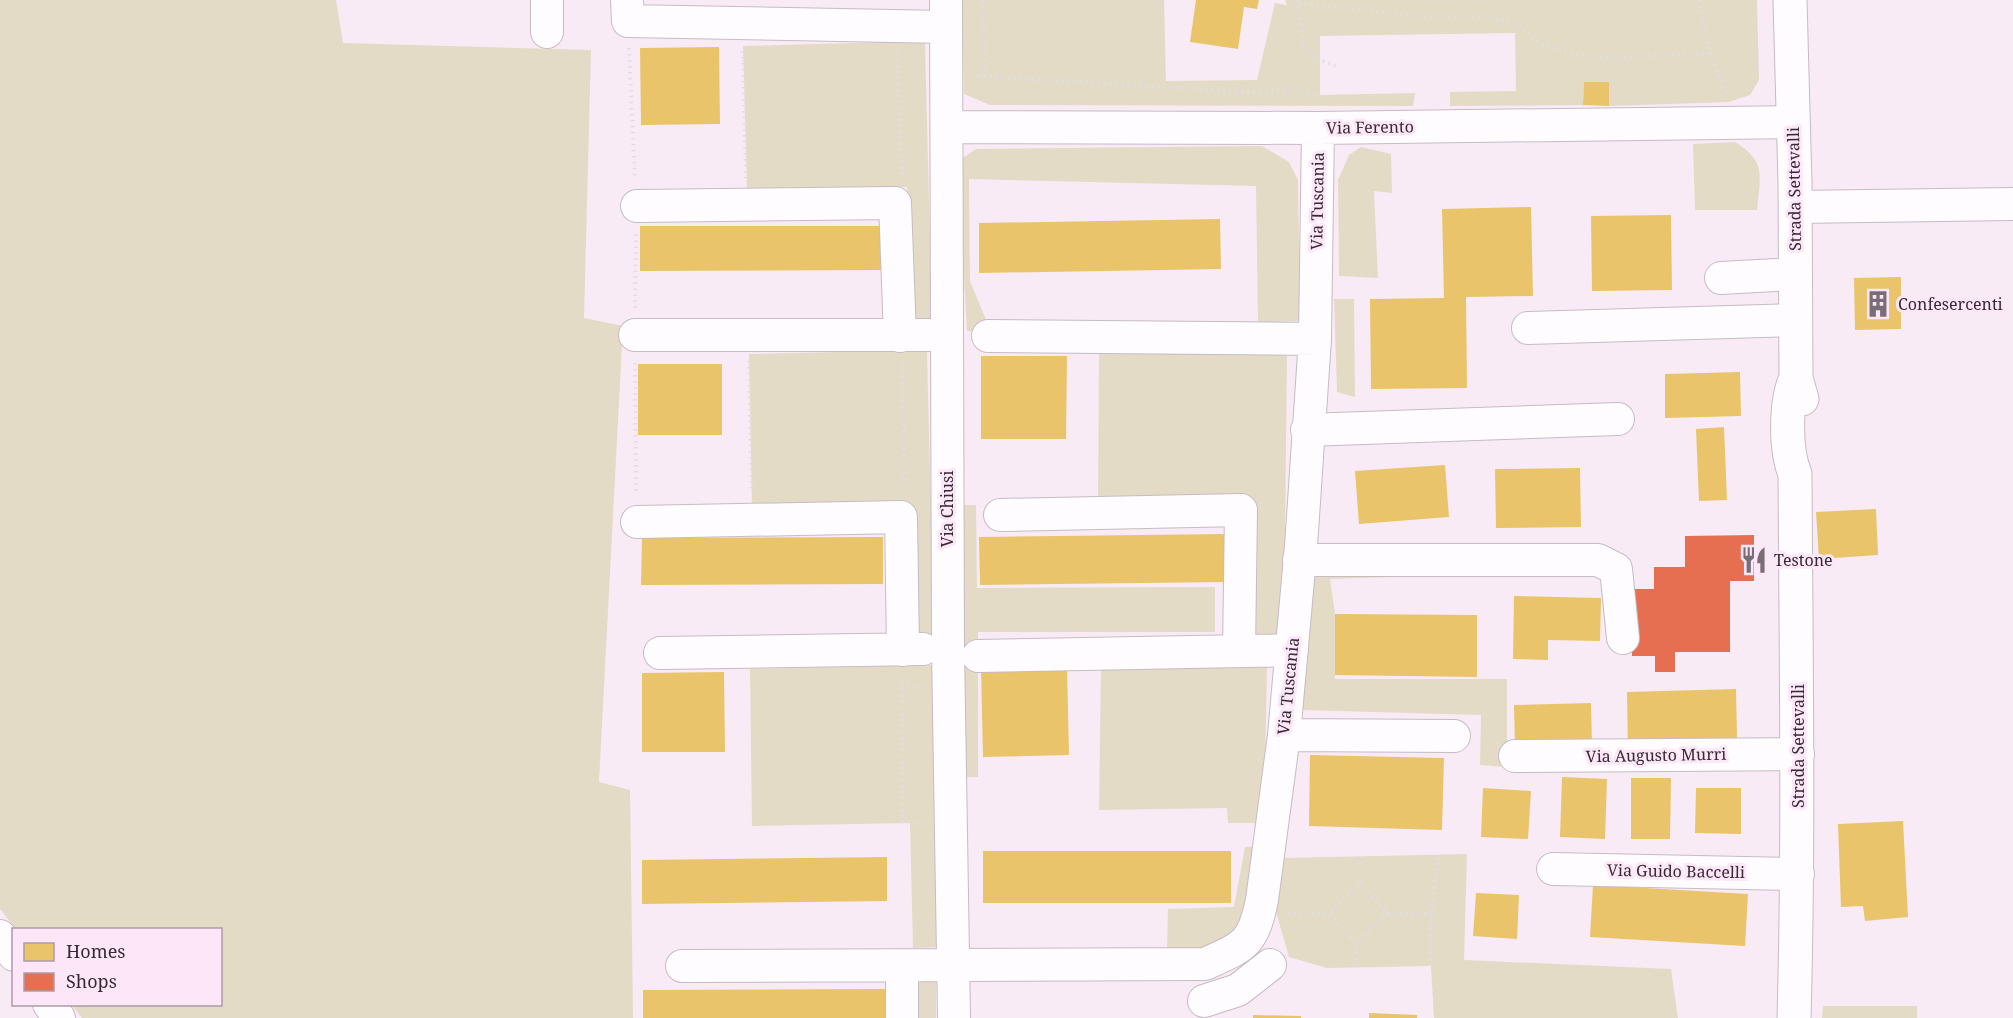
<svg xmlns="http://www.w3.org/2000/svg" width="2013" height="1018" font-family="'Noto Serif',serif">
<rect width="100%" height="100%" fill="#f8ebf5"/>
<!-- green -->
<path fill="#e4dbc7" d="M0,0h336l7,43 248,7 -7,268 39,8 -24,456 31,8 3,228h-551l-10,-13 148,-1v-74l-204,-1 -16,-20z
M962,0h202l2,81 91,-1 18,-77 12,2 -2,-5h472l2,80 -9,15 -21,7 -120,4v-24h-25l-1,23 -133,1v-14l66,-1 -1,-58 -195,3v59l95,-2 -2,13 -423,-1 -26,-11z
M925,41l7,281h-22l-3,-135 -160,4 -4,-145z
M1735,142c32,20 25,34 22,68h-62l-2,-66z
M1262,146l27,16 9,18 2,141 -42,1 -2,-136 -287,-7 1,102 21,51 -24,-1 -9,-155 3,-17 15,-10z
M1361,147l30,7 1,39 -18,-2 4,87 -39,-2 -1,-96 11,-25z
M1334,299h20l1,98 -18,-5z
M927,350l7,289h-26l-3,-133 -153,4 -3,-156z
M1099,351l188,1 -3,283h-38l2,-136 -150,-1z
M959,505h17l1,83 238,-1v45h-237v145h-18z
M1321,568l164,6 -155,5 5,35v65h172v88l-27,-2 1,-50 -179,-5 5,-126z
M1101,664l166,3 -3,156h-36l-1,-15 -128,2z
M935,665l5,282 -27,1 -3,-125 -158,3 -2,-157z
M1259,846l-7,61 -23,30 -23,11 -39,3 1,-42 66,-2 11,-60z
M1467,854l-3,106 207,9 7,49h-244l-3,-52 -104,2 -38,-11 -13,-45 8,-54z
M936,980v38h-23v-35z
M1823,1006h94v12h-95z"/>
<!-- homes -->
<path fill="#e9c46a" d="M1196,0h63l-2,9 -13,-2 -6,42 -48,-7z
M719,47l1,77 -79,1 -1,-77z
M1584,82h25v24l-26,-1z
M1531,207l2,89 -67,1 1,91 -96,1 -1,-90 74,-1 -2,-89z
M1671,215l1,75 -80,1 -1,-75z
M1220,219l1,50 -242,4v-50z
M640,226h242v44l-242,1z
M1901,277v52l-46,1 -1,-52z
M981,356h86l-1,83h-85z
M638,364h84v71h-84z
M1740,372l1,44 -76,2v-44z
M1724,427l3,73 -28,1 -3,-72z
M1445,465l4,52 -90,7 -4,-53z
M1580,468l1,59 -85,1 -1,-59z
M1876,509l2,46 -59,4 -3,-47z
M1225,534l1,48 -246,3 -1,-48z
M883,537v47l-242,1 1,-47z
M1514,596l87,2 -1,43 -52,-1v20l-35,-1z
M1335,614l142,1v62l-142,-2z
M1067,667l2,88 -86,2 -2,-89z
M724,672l1,80h-83v-79z
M1736,689l1,49 -76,2 -33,12 -1,-60z
M1591,703l1,42 -77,2 -1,-42z
M1310,755l134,3 -2,72 -133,-4z
M1562,777l45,2 -2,60 -45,-2z
M1631,778h40l-1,61h-39z
M1483,788l48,3 -3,48 -47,-2z
M1696,788h45v46l-46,-1z
M1903,821l5,96 -43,4 -2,-15 -22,1 -3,-83z
M983,851h248v52h-248z
M887,857v44l-245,3v-44z
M1593,885l155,9 -3,52 -155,-9z
M1476,893l43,2 -2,44 -44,-3z
M886,989v29h-243v-28z
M1369,1013l48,2v3h-48z
M1253,1015l48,1v2h-48z"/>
<!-- shops -->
<path fill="#e76f51" d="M1754,535v46h-24v71h-55v20h-20v-16h-23v-67h22v-22h31v-31z"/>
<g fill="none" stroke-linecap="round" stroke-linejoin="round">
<defs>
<path id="minor" d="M547,0v32
M627,0l1,21 318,6
M946,0l2,649 6,369
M947,127l371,1 475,-6
M637,206l258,-3 5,133
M1795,207l218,-3
M1721,278l74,-4
M1528,328l267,-8
M635,335h312
M988,336l327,3
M1307,430l311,-11
M1000,515l241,-5 -2,141
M637,522l264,-5 2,133
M1299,560h299l18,9 7,69
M660,653l263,-4
M978,656l314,-6
M1284,735l170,1
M1515,756l283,-2
M1553,869l245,5
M0,936l14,19
M682,966l523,-2c40,-18 48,-20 57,-64l22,-165 17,-189 14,-207 3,-211
M1204,1001l34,-11 32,-25
M49,1004l10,14
M902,1018v-52"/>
<path id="major" d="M1790,0l5,183 1,195 6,21
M1794,1018c5,-182 2,-363 1,-544 -10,-24 -10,-73 1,-96"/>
</defs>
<!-- minor casing -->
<use href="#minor" stroke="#c5bcc4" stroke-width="34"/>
<!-- major casing -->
<use href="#major" stroke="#c5bcc4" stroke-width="35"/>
<!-- path -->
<path stroke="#e1dde0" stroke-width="4" stroke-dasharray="1.5 4.5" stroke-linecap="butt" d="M1298,0l6,48 8,9 24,9
M1699,0l11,53 16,41
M1299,3l128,14h61l30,7 21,19 35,11 34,4 102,-5
M629,48l6,131
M743,51l3,127
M897,53l5,125
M978,76l269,16 43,-2 30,5
M978,77l7,-11 -2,-66
M635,308l1,-74
M749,361l3,131
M635,363l1,131
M902,364l3,127
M901,677l1,145 21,2
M901,687h21
M1359,882l1,-26
M1288,913l41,1
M1388,914h43
M1355,966l1,-23 -27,-29 30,-32 29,32 -32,29
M1431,966v-52l8,-59"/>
<!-- minor -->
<use href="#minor" stroke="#fefcfe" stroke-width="32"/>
<!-- major -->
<use href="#major" stroke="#fefcfe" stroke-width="33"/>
</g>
<!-- icons -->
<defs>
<symbol id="building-bare" viewBox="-9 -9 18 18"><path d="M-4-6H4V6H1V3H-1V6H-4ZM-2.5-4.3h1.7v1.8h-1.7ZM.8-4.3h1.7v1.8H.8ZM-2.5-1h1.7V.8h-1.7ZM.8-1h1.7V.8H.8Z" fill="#796e76" stroke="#fde6f8" stroke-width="2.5" paint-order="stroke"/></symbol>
<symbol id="restaurant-bare" viewBox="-9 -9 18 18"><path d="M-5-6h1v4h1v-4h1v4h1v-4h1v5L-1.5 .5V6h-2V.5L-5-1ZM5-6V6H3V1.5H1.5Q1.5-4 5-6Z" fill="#796e76" stroke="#fde6f8" stroke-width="2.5" paint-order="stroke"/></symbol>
</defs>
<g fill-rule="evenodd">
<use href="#building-bare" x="1859" y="285" width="38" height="38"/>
<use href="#restaurant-bare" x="1735" y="541" width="38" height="38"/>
</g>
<g text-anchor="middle" stroke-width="6" stroke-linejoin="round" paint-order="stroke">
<!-- street labels -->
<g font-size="16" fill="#342b32" stroke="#fde6f8">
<text transform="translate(1370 127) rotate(-1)" y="6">Via Ferento</text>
<text transform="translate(1794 189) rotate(-91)" y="6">Strada Settevalli</text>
<text transform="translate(1317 201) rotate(-89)" y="6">Via Tuscania</text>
<text transform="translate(947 509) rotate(-90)" y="6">Via Chiusi</text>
<text transform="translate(1288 686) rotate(-84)" y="6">Via Tuscania</text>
<text transform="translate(1798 746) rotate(-90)" y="6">Strada Settevalli</text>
<text transform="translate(1656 755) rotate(-1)" y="6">Via Augusto Murri</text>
<text transform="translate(1676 871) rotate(1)" y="6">Via Guido Baccelli</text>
</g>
<!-- poi labels -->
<g font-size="16" fill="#342b32" stroke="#fde6f8" text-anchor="start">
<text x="1898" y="310">Confesercenti</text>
<text x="1774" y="566">Testone</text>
</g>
</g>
<!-- legend -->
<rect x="12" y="928" width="210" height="78" fill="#fde6f8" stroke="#ad9ba9" stroke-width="1.5"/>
<rect x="24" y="943" width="30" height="18" fill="#e9c46a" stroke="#ad9ba9" stroke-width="1.5"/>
<text x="66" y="958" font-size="18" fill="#342b32">Homes</text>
<rect x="24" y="973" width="30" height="18" fill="#e76f51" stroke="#ad9ba9" stroke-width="1.5"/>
<text x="66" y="988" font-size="18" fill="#342b32">Shops</text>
</svg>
